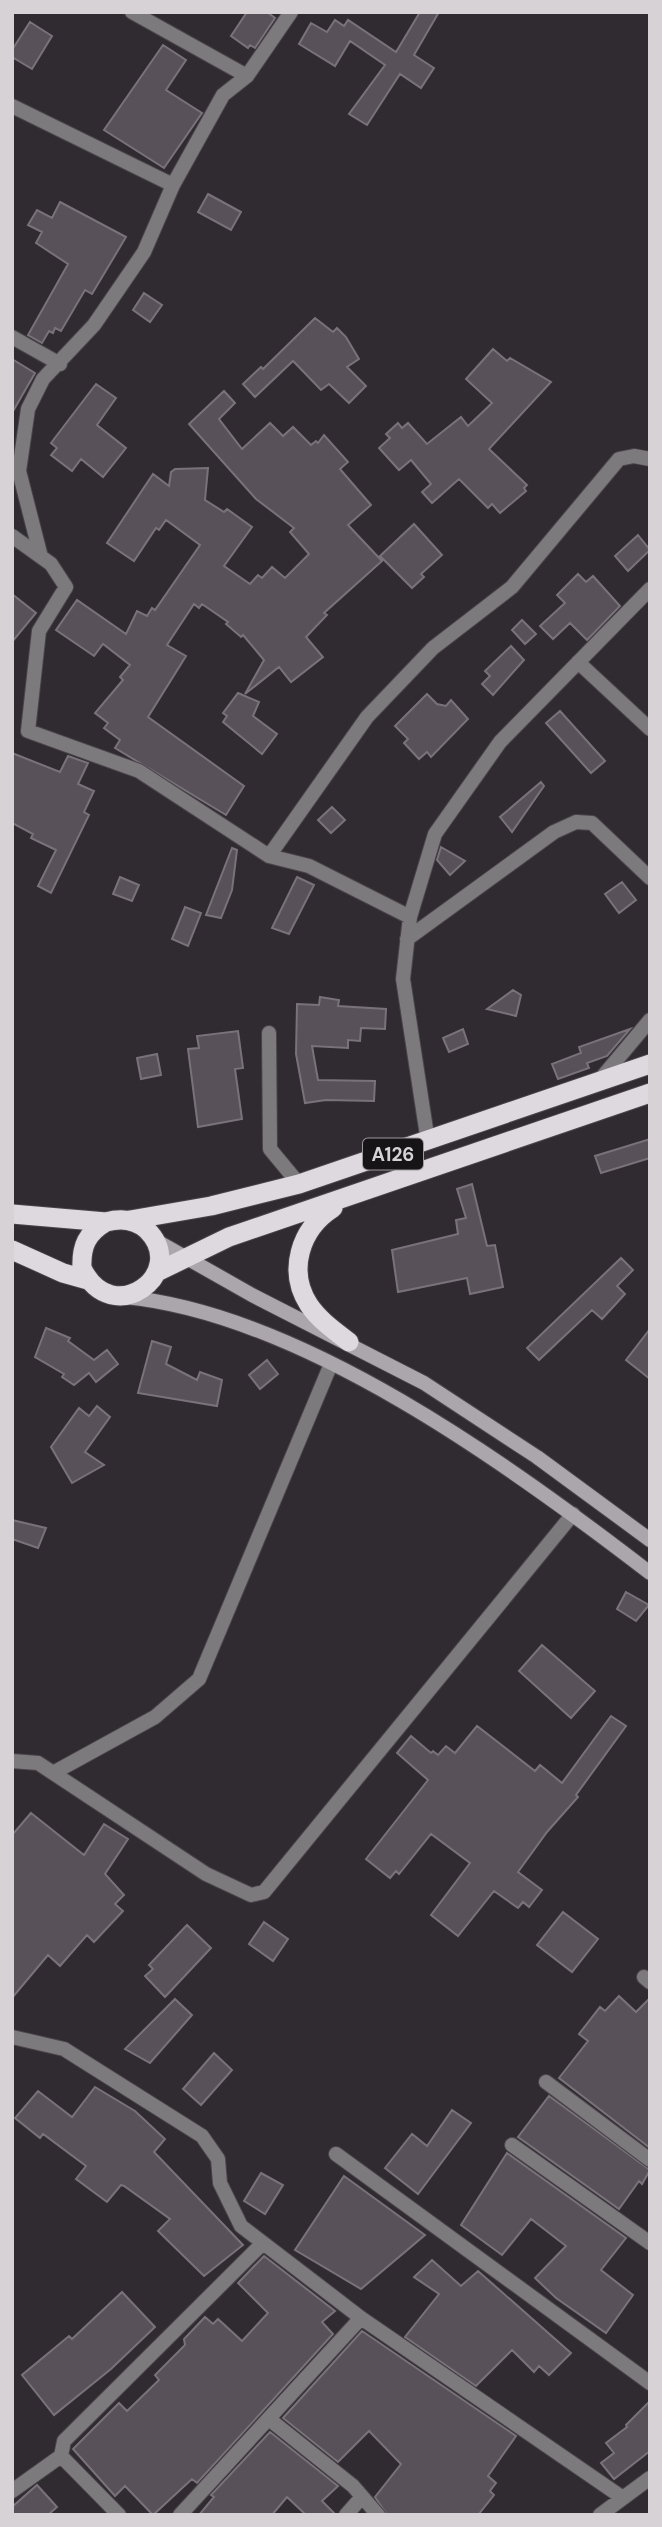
<svg xmlns="http://www.w3.org/2000/svg" width="662" height="2527" font-family="'DM Sans',sans-serif">
<rect width="100%" height="100%" fill="#302a31"/>
<!-- building -->
<path fill="#585159" stroke="#79727a" stroke-width="2" d="M247,12h20l8,6 -20,30 -5,-3 -2,3 -17,-12z
M420,12h19l-25,43 20,13 -13,20 -21,-14 -33,51 -18,-11 36,-49 -35,-24 -15,25 -36,-22 12,-21 16,9 8,-12 9,6 4,-6 48,32z
M30,22l22,14 -20,33 -20,-12v-7z
M163,45l23,15 -20,30 36,23 -38,55 -60,-38z
M208,194l33,18 -10,18 -33,-18z
M60,202l66,35 -34,57 -7,-4 -24,41 -6,-3 -2,5 -4,-2 -7,12 -14,-8 40,-71 -32,-21 6,-11 -14,-7 9,-15 15,8z
M144,293l18,12 -12,17 -17,-12z
M315,318l18,14 4,-4 9,9 13,22 -12,8 19,19 -17,17 -20,-19 -8,6 -28,-29 -38,36 -12,-13 18,-17 2,2z
M493,349l14,12 3,-3 41,24 -62,67 38,36 -3,3 2,3 -26,22 -8,-9 -4,4 -29,-29 -27,24 -10,-11 9,-8 -20,-24 -12,10 -20,-22 11,-10 -4,-4 12,-11 4,5 6,-5 19,21 34,-27 7,9 24,-23 -26,-24z
M12,359l23,14 -23,40z
M96,384l20,14 -19,27 29,23 -23,29 -22,-18 -9,12 -21,-16 6,-7 -6,-5z
M224,391l11,12 -16,16 23,30 28,-26 13,13 10,-9 18,18 5,-4 2,2 6,-8 24,27 -8,7 31,36 -23,20 34,36 -58,52 3,2 -21,22 17,20 -32,25 -12,-15 -34,27 19,-34 -21,-25 -2,2 -15,-13 2,-2 -26,-18 -3,4 -5,-4 -27,41 19,11 -38,61 96,69 -18,29 -111,-67 5,-8 -16,-12 4,-5 -13,-10 28,-33 -3,-3 10,-12 -27,-21 -9,12 -38,-26 21,-30 49,34 11,-23 10,5 5,-8 3,2 45,-65 -34,-25 -7,10 -3,-2 -22,33 -27,-18 46,-69 16,12 2,-14 4,-3 33,-1 -3,32 19,12 3,-3 25,18 -28,39 26,18 8,-9 4,3 10,-11 13,11 24,-24 -19,-22 4,-4 -38,-29 -67,-75z
M414,524l28,31 -21,19 3,3 -12,11 -32,-32z
M638,535l12,15 -22,21 -13,-15z
M578,574l8,8 7,-6 27,30 -33,34 -17,-17 -17,16 -13,-13 25,-23 -8,-8z
M12,594l24,19 -24,29z
M522,620l14,14 -11,10 -13,-14z
M511,646l13,14 -31,35 -11,-11 8,-8 -5,-5z
M238,693l21,9 -6,14 24,18 -15,20 -39,-32 4,-6 -4,-3z
M427,694l10,10 9,2 5,-6 17,19 -37,38 -4,-5 -8,7 -15,-16 4,-4 -13,-13z
M560,711l45,50 -14,12 -45,-50z
M12,753l48,19 8,-16 20,7 -10,21 16,7 -10,21 5,3 -38,78 -13,-7 18,-36 -25,-12 2,-4 -21,-11z
M541,782l3,4 -32,46 -12,-15z
M332,807l13,13 -14,13 -13,-13z
M441,847l24,14 -15,14 -13,-15z
M232,848l5,2 -5,40 -11,28 -15,-3z
M120,877l19,8 -7,16 -19,-7z
M297,877l17,8 -25,49 -17,-6z
M622,882l14,18 -17,13 -14,-19z
M185,907l16,6 -13,33 -16,-7z
M513,990l8,5 -5,21 -29,-7z
M320,997l19,3 -1,6 48,3 -1,20 -24,-1 -1,13 -12,-1v8l-36,-2 6,34 57,1 -1,20 -48,-1 -21,3 -9,-49 1,-50 22,1z
M463,1029l5,15 -19,8 -6,-14z
M630,1029l-23,27 -20,7 2,5 -31,11 -6,-15 29,-11 -2,-6z
M238,1031l5,37 -8,1 7,50 -44,8 -10,-78 11,-1 -2,-12z
M157,1054l4,21 -20,4 -4,-21z
M650,1139v19l-49,15 -6,-17z
M472,1184l15,62 8,-1 8,42 -33,7 -3,-16 -69,14 -6,-42 66,-16 -2,-14 10,-2 -9,-29z
M621,1258l12,12 -16,16 8,8 -23,25 -10,-9 -53,50 -12,-12z
M46,1328l24,10 -2,3 26,19 13,-10 11,14 -22,18 -7,-9 -15,12 -12,-8 2,-3 -29,-17z
M650,1329v50l-24,-19z
M152,1341l19,6 -5,17 31,16 3,-8 22,8 -5,26 -79,-13z
M267,1360l11,14 -18,15 -11,-14z
M97,1406l13,11 -25,35 19,13 -32,18 -21,-36 28,-39 10,8z
M12,1520l34,8 -8,20 -26,-9z
M626,1592l23,13 -13,16 -19,-12z
M542,1645l53,46 -24,27 -52,-47z
M611,1716l15,10 -50,69 2,2 -31,35 -29,40 24,18 -13,17 -6,-5 -5,6 -24,-17 -36,45 -27,-21 39,-52 -39,-29 -32,40 -3,-3 -6,7 -24,-19 62,-79 -31,-27 14,-17 20,17 2,-2 5,4 8,-9 9,7 22,-27 58,45 5,-6 22,18z
M31,1813l53,42 20,-31 24,15 -23,35 19,21 -9,9 8,7 -29,31 -7,-7 -27,31 -12,-11 -36,43v-163z
M563,1912l35,27 -26,33 -35,-27z
M264,1922l24,17 -15,22 -24,-17z
M187,1925l24,23 -46,49 -20,-21 8,-7 -4,-4z
M619,1996l17,16 14,-14v150l-91,-70 29,-37 -9,-7 21,-27 5,4z
M175,1999l17,16 -42,48 -25,-14z
M214,2053l18,17 -31,35 -18,-16z
M95,2087l40,24 30,28 -11,13 89,93 -39,31 -46,-45 12,-12 -46,-33 -3,-1 -14,17 -31,-23 10,-13 -43,-32 -3,4 -25,-20 23,-27 34,26z
M549,2096l101,74 -8,14 -3,-3 -20,28 -101,-72z
M452,2110l19,13 -53,71 -33,-26 27,-34 15,12z
M507,2153l119,85 -25,32 32,25 -27,38 -50,-35 -21,-20 31,-32 -35,-27 -29,36 -41,-30z
M261,2173l22,12 -18,29 -21,-13z
M344,2176l81,59 -64,54 -66,-39z
M264,2256l71,55 -13,11 11,12 -136,149 -5,-4 -39,36 -28,-29 -10,10 -42,-47 46,-46 8,8 32,-31 -4,-5 30,-30 -1,-6 21,-22 8,7 5,-5 24,22 26,-28 -30,-30z
M432,2260l29,26 17,-15 93,82 -22,22 -10,-9 -5,6 -22,-22 -36,36 -71,-49 34,-43 -25,-17z
M122,2292l33,35 -44,42 -57,46 -32,-40 47,-39 3,3z
M362,2331l154,105 -28,40 8,7 -6,8 4,4 -16,20h-91l-12,-18 26,-33 -32,-33 -31,31 -55,-44z
M650,2401v50l-36,28 -13,-16 13,-10 -8,-10 21,-16 -1,-2z
M270,2432l68,54 -16,15 14,14h-30l-19,-18 -15,18h-73l15,-18 -3,-2z
M37,2485l20,22 -9,8h-36v-8z"/>
<g fill="none" stroke-linecap="round" stroke-linejoin="round">
<defs>
<path id="minor" d="M132,12l115,64
M12,106l161,79
M12,337l48,27
M12,536l39,28 15,23 -27,44 -11,100 111,40 130,85 40,10 101,51
M40,553l-21,-82 9,-62 15,-30 51,-54 50,-73 29,-67 50,-90 24,-19 44,-64
M578,662l72,67
M269,856l98,-139 66,-69 79,-61 107,-128 15,-3 16,3
M407,939l147,-107 22,-10 16,1 58,55
M269,1033l1,116 29,35
M599,1081l51,-61
M428,1142l-25,-163 7,-62 25,-83 65,-92 150,-153
M12,1761l26,2 168,111 45,21 13,-3 309,-378
M53,1773l102,-56 44,-38 132,-315
M644,1977l6,5
M12,2037l52,12 138,87 16,23 2,24 21,43 120,92 262,180
M546,2082l104,78
M512,2145l138,98
M336,2154l314,229
M269,2419l84,67 25,29
M12,2491l49,-35
M119,2515l-58,-59 3,-15 199,-198
M180,2515l181,-197
M346,2515l15,-17
M600,2515l50,-37"/>
<path id="secondary" d="M155,1240l97,55 172,88 113,74 113,83
M125,1297c177,17 386,169 525,276"/>
<path id="trunk" d="M333,1208c-33,21 -46,63 -24,97 10,15 26,26 40,37
M12,1214l94,8c15,-4 29,-3 41,8 43,43 -35,101 -65,38 -1,-22 5,-35 24,-46
M130,1220l81,-14 88,-22 351,-120
M12,1250l51,23 25,7
M157,1272l72,-35 421,-144"/>
</defs>
<!-- minor casing -->
<use href="#minor" stroke="#4b454b" stroke-width="16"/>
<!-- secondary casing -->
<use href="#secondary" stroke="#4b454b" stroke-width="16"/>
<!-- trunk casing -->
<use href="#trunk" stroke="#4b454b" stroke-width="21"/>
<!-- minor -->
<use href="#minor" stroke="#7d7a7e" stroke-width="14"/>
<!-- secondary -->
<use href="#secondary" stroke="#aba6ac" stroke-width="14"/>
<!-- trunk -->
<use href="#trunk" stroke="#ded8df" stroke-width="19"/>
</g>
<g text-anchor="middle" stroke-width="5" stroke-linejoin="round" paint-order="stroke">
<!-- shield labels -->
<rect fill="#171417" stroke="#9d999d" stroke-width="2" x="363" y="1138.5" width="60" height="31" rx="5"/>
<g font-size="19" font-weight="bold" fill="#d6d2d6">
<text x="393" y="1161">A126</text>
</g>
</g>
<!-- border -->
<rect width="662" height="2527" fill="none" stroke="#d6d2d6" stroke-width="28"/>
</svg>
